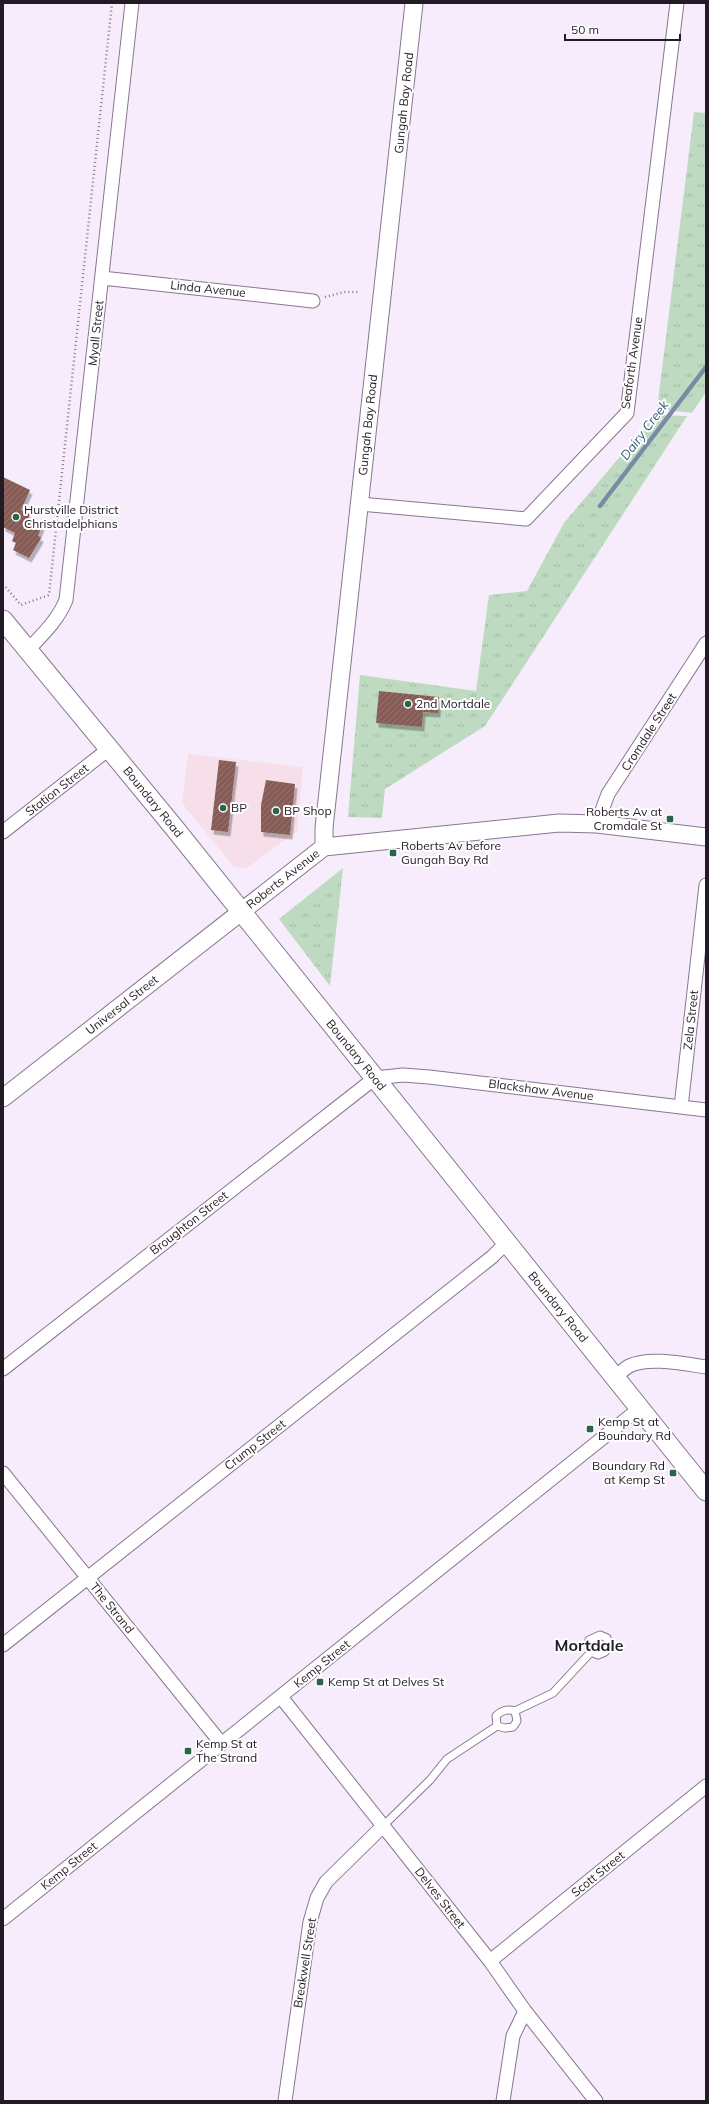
<svg xmlns="http://www.w3.org/2000/svg" width="709" height="2104" font-family="Mulish,sans-serif">
<defs>
<pattern id="grass-tufts" width="24" height="20" patternUnits="userSpaceOnUse"><rect width="24" height="20" fill="#bedbc1"/><path d="M3 7l-1-3M5 7V3M7 7l1-3M15 17l-1-3M17 17v-4M19 17l1-3" fill="none" stroke="#a3bba6"/></pattern>
<pattern id="building-hatch" width="6" height="6" patternUnits="userSpaceOnUse"><rect width="6" height="6" fill="#865c56"/><path d="M-1 1l2-2M0 6l6-6M5 7l2-2" fill="none" stroke="#947470"/></pattern>
<filter id="shadow"><feDropShadow dx="2.5" dy="4.5" stdDeviation="0" flood-color="#0004"/></filter>
</defs>
<rect width="100%" height="100%" fill="#f7ecfc"/>
<!-- commercial -->
<path fill="#f7dfe9" d="M188,754l115,13 -6,64 -50,37 -13,-1 -52,-64z"/>
<!-- grass -->
<path fill="url(#grass-tufts)" d="M694,112l12,1v279l-14,21 -35,-4z
M655,415l32,1 -202,310 -100,63 -3,29 -34,-1 12,-142 116,16 13,-96 38,-4 37,-68z
M343,868l-13,118 -51,-67z"/>
<g fill="none" stroke-linecap="round" stroke-linejoin="round">
<!-- stream -->
<path stroke="#798ba4" stroke-width="4.5" d="M600,506l106,-139"/>
</g>
<!-- building -->
<path fill="url(#building-hatch)" filter="url(#shadow)" d="M3,477l27,13 -9,20 9,4 -2,6 14,6 -4,10 3,1 -1,3 -11,18 -16,-8 3,-7 -4,-2 3,-8 -12,-6z
M379,691l60,6 -1,16 -15,-1 -1,15 -46,-4z
M219,760l17,2 -8,70 -17,-2z
M266,780l29,4 -5,51 -29,-3v-27z"/>
<g fill="none" stroke-linecap="round" stroke-linejoin="round">
<defs>
<path id="service" d="M497,1726l8,2 8,-1 4,-6 -2,-10
M383,1826l47,-46 17,-21 50,-33 -1,-10c6,-6 11,-7 19,-5l38,-18 38,-41 -3,-9 1,-3 11,-5 7,3 1,7 -3,7 -7,3 -7,-3"/>
<path id="minor" d="M102,278l211,23
M360,504l166,15 101,-106 50,-410
M28,650c15,-16 30,-30 38,-50l66,-597
M597,824l11,-30 98,-151
M3,832l107,-84
M681,1107l25,-222
M3,1369l372,-291 28,-3 26,2 277,33
M615,1378c5,-5 9,-9 14,-12 20,-10 56,-2 77,1
M3,1473l218,270
M3,1645l489,-388 14,-14
M281,1697l209,264 35,50 71,90
M3,1919l637,-511
M490,1961l216,-175
M285,2101l25,-179 7,-24 9,-16 57,-56
M503,2101l10,-65 12,-25"/>
<path id="tertiary" d="M324,847v-19l90,-825
M3,1098l321,-251 235,-24 38,1 109,13"/>
<path id="secondary" d="M3,620l169,205 534,666"/>
</defs>
<!-- service casing -->
<use href="#service" stroke="#88778f" stroke-width="9"/>
<!-- minor casing -->
<use href="#minor" stroke="#88778f" stroke-width="15"/>
<!-- tertiary casing -->
<use href="#tertiary" stroke="#88778f" stroke-width="19"/>
<!-- secondary casing -->
<use href="#secondary" stroke="#88778f" stroke-width="21"/>
<!-- path -->
<path stroke="#847b88" stroke-width="2.5" stroke-dasharray="1 3" stroke-linecap="butt" d="M325,297l19,-5h16
M3,584l18,21 28,-10 63,-592"/>
<!-- service -->
<use href="#service" stroke="#fff" stroke-width="7"/>
<!-- minor -->
<use href="#minor" stroke="#fff" stroke-width="13"/>
<!-- tertiary -->
<use href="#tertiary" stroke="#fff" stroke-width="17"/>
<!-- secondary -->
<use href="#secondary" stroke="#fff" stroke-width="19"/>
</g>
<!-- markers -->
<g fill="#2b634b" stroke="#fefefe" stroke-width="1.5">
<circle cx="16" cy="517" r="4"/>
<circle cx="408" cy="704" r="4"/>
<circle cx="223" cy="808" r="4"/>
<circle cx="276" cy="811" r="4"/>
<rect x="666" y="815" width="8" height="8" rx="2"/>
<rect x="389" y="849" width="8" height="8" rx="2"/>
<rect x="586" y="1425" width="8" height="8" rx="2"/>
<rect x="669" y="1469" width="8" height="8" rx="2"/>
<rect x="316" y="1678" width="8" height="8" rx="2"/>
<rect x="184" y="1747" width="8" height="8" rx="2"/>
</g>
<g text-anchor="middle" stroke-width="4" stroke-linejoin="round" paint-order="stroke">
<!-- street labels -->
<g font-size="12" fill="#221b25" stroke="#fefefe">
<text transform="translate(404 103) rotate(-84)" y="4">Gungah Bay Road</text>
<text transform="translate(208 289) rotate(6)" y="4">Linda Avenue</text>
<text transform="translate(96 333) rotate(-84)" y="4">Myall Street</text>
<text transform="translate(632 363) rotate(-82)" y="4">Seaforth Avenue</text>
<text transform="translate(368 425) rotate(-84)" y="4">Gungah Bay Road</text>
<text transform="translate(649 732) rotate(-57)" y="4">Cromdale Street</text>
<text transform="translate(57 790) rotate(-38)" y="4">Station Street</text>
<text transform="translate(153 802) rotate(51)" y="4">Boundary Road</text>
<text transform="translate(283 879) rotate(-38)" y="4">Roberts Avenue</text>
<text transform="translate(122 1005) rotate(-38)" y="4">Universal Street</text>
<text transform="translate(691 1020) rotate(-84)" y="4">Zela Street</text>
<text transform="translate(356 1055) rotate(51)" y="4">Boundary Road</text>
<text transform="translate(541 1090) rotate(7)" y="4">Blackshaw Avenue</text>
<text transform="translate(189 1223) rotate(-38)" y="4">Broughton Street</text>
<text transform="translate(558 1307) rotate(51)" y="4">Boundary Road</text>
<text transform="translate(255 1445) rotate(-38)" y="4">Crump Street</text>
<text transform="translate(112 1608) rotate(51)" y="4">The Strand</text>
<text transform="translate(322 1664) rotate(-39)" y="4">Kemp Street</text>
<text transform="translate(69 1866) rotate(-39)" y="4">Kemp Street</text>
<text transform="translate(598 1874) rotate(-39)" y="4">Scott Street</text>
<text transform="translate(440 1898) rotate(52)" y="4">Delves Street</text>
<text transform="translate(305 1963) rotate(-81)" y="4">Breakwell Street</text>
</g>
<!-- poi labels -->
<g font-size="12" fill="#221b25" stroke="#fefefe" text-anchor="start">
<text x="24" y="514">Hurstville District<tspan x="24" dy="14">Christadelphians</tspan></text>
<text x="416" y="708">2nd Mortdale</text>
<text x="231" y="812">BP</text>
<text x="284" y="815">BP Shop</text>
<text x="662" y="816" text-anchor="end">Roberts Av at<tspan x="662" dy="14">Cromdale St</tspan></text>
<text x="401" y="850">Roberts Av before<tspan x="401" dy="14">Gungah Bay Rd</tspan></text>
<text x="598" y="1426">Kemp St at<tspan x="598" dy="14">Boundary Rd</tspan></text>
<text x="665" y="1470" text-anchor="end">Boundary Rd<tspan x="665" dy="14">at Kemp St</tspan></text>
<text x="328" y="1686">Kemp St at Delves St</text>
<text x="196" y="1748">Kemp St at<tspan x="196" dy="14">The Strand</tspan></text>
</g>
<!-- water labels -->
<g font-size="13" font-style="italic" fill="#315a86" stroke="#fefefe">
<text transform="translate(644 430) rotate(-53)" y="5">Dairy Creek</text>
</g>
<!-- district labels -->
<g font-size="16" font-weight="bold" fill="#221b25" stroke="#fefefe">
<text x="589" y="1651">Mortdale</text>
</g>
</g>
<!-- border -->
<rect width="709" height="2104" fill="none" stroke="#221b25" stroke-width="8"/>
<!-- scale -->
<path d="M565 34v6h115v-6" fill="none" stroke="#221b25" stroke-width="2"/>
<text x="571" y="34" font-size="12" fill="#221b25" stroke="#fefefe" stroke-width="3" paint-order="stroke">50 m</text>
</svg>
